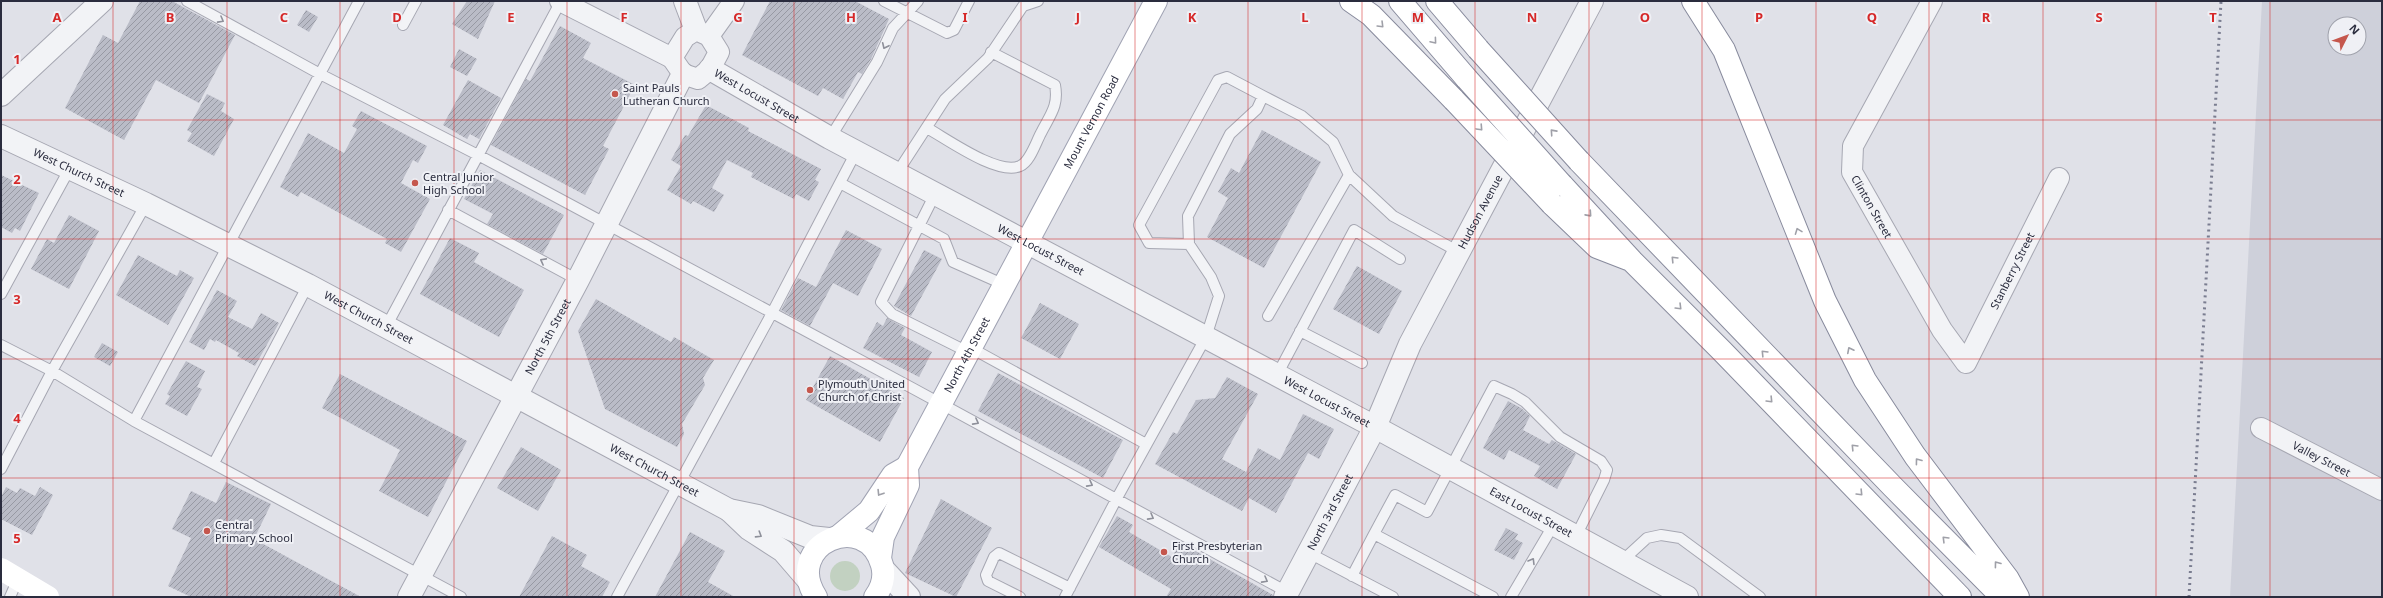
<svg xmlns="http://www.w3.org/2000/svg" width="2383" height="598" font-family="'Noto Sans',sans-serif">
<defs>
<pattern id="building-hatch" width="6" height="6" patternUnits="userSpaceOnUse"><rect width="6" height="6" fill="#babcc7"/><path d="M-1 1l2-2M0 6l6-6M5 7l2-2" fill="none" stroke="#9799a3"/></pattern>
</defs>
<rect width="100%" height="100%" fill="#e0e1e8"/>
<!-- built -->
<path fill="#ced0da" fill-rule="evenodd" d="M2262,1h120v596h-152zM2335,24h24v24h-24z"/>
<!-- garden -->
<path fill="#c2d1c1" d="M830 576a15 15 0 1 1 30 0a15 15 0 1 1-30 0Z"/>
<!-- building -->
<path fill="url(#building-hatch)" d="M140,1h32l63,34 -36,68 -43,-23 -32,60 -59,-32 38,-73 15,8z
M467,1h28l-17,38 -26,-15z
M770,1h85l34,18 -18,40 -9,15 -4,-2 -15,27 -20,-11 -5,8 -76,-41z
M306,10l12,7 -9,15 -12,-7z
M560,26l31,17 -8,15 52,27 -32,61 6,3 -24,46 -94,-50 35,-66 4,2z
M459,49l18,10 -10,17 -17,-9z
M468,80l33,18 -22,41 -9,-5 -3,5 -24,-14z
M207,94l18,9 -4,8 13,8 -20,37 -27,-15 5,-8 -5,-3z
M706,105l43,23 -1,3 73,38 -6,11 4,2 -10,19 -13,-7 -2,5 -43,-22 2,-4 -26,-13 -15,28 12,7 -10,17 -21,-11 -2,3 -24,-14 14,-24 -10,-6 14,-25 3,1z
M361,111l66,35 -9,17 -5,-3 -12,23 29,16 -29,53 -16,-9 2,-4 -86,-47 -3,5 -18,-10 28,-54 36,20 13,-24 -5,-3z
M1262,130l59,32 -57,106 -57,-31 21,-39 -10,-6 13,-24 8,5z
M480,170l84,45 -21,39 -56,-30 6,-10 -29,-15z
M1,175l38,18 -19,38 -5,-3 -3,5 -11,-6z
M69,215l30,16 -30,58 -38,-20 16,-30 7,4z
M846,230l36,19 -24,47 -25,-13 -23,43 -29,-16 17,-32 18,9z
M450,238l29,15 -5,9 50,28 -25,47 -79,-43z
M924,250l18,9 -31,57 -17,-10z
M138,255l39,21 3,-6 14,8 -26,47 -52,-30z
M1357,266l45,25 -23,43 -46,-25z
M217,290l20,11 -9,16 24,12 9,-16 18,10 -24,43 -18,-10 2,-3 -23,-13 -1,2 -5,-3 -6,11 -15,-8z
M596,299l75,43 3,-5 40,23 -11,18 2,7 -23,39 2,10 -7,13 -72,-38 -27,-78z
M1040,303l39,21 -19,35 -39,-21z
M887,318l18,10 -4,7 31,17 -13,25 -56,-29 14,-26 6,4z
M102,343l16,9 -8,14 -16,-9z
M830,356l74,42 -24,44 -74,-42z
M186,361l19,10 -8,16 5,2 -15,27 -22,-12 5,-8 -3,-2z
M998,373l125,67 -20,38 -125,-67z
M340,374l127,67 -39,76 -49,-26 21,-41 -78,-42z
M1227,377l31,17 -36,65 24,13 12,-24 22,12 23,-46 31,15 -15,30 -11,-6 -32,60 -27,-15 -7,13 -87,-47 18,-32 4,2 19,-34 19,-2z
M1508,401l13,7 9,8 -7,14 26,14 3,-4 24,14 -19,35 -23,-13 6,-10 -31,-16 -5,10 -21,-12z
M521,447l40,23 -23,41 -41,-23z
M226,482l45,22 -17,35 107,58h-170l-23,-11 23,-48 -19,-9 19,-38 25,12z
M6,487l11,6 3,-5 15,8 5,-9 13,8 -21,40 -31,-16v-22z
M941,499l51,29 -36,69 -51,-24z
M1117,516l16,9 -4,7 43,25 8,-15 93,53v2h-107l5,-8 -72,-42z
M1506,528l12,6 -3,5 8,4 -9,17 -20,-10z
M690,532l35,19 -17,31 27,15h-80z
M552,536l35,19 -6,11 29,16 -8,15h-83z"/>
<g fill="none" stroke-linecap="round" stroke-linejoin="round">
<defs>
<path id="service" d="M187,1l133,73 158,81 436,234 375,204
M884,1l63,32 7,-3 15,-29
M403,25l13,-24
M1263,96l39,20 31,26 16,33 -81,141
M927,128c20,11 71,48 93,38 10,-4 16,-24 21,-33 9,-18 18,-27 14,-48l-64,-33
M830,138l47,-76 16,-34 25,-27
M897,173l48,-74 43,-41 35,-52 15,-5
M1349,175l44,41 66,36
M840,183l104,56 9,23 52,23
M935,194l-54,108 11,12 76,38
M448,210l130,70
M1,294l69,-126
M386,327l175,-326
M1300,331l62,32
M1,345l51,26 82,50 327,176
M971,348l175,96
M1277,375l77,-145 46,29
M134,421l225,-420
M214,463l94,-178
M1,469l51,-98 94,-167
M1309,553l84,44
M1622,561l25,-23 14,-3 19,3 80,59
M1352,576l22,-42
M10,597l8,-18
M617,597l155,-284 84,-161
M1020,597l-32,-16 -2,-6 8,-18 5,-4 71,35
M1065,597l52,-99 89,-161 13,-41 -8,-19 -22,-33 -1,-28 42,-82 27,-25 6,-13 -36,-19 -9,3 -79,145 10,18 40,1
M1493,597l-119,-63 21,-39 32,17 67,-126 18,8 13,8 35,35 41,24 6,9 -3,10 -28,56
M1511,597l43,-73"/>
<g id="minor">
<path d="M560,1l112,57"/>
<path id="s1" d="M1932,1l-79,145 -1,26 90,158 24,33 93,-185"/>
<path d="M696,30l13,6 10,16 -9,17 -12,10 -15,-5 -11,-16 13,-21z"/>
<path d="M709,36l25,-35"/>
<path id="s2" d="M2261,428l121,62"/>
</g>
<g id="tertiary">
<path d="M685,1l11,29"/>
<path id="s3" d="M710,69l120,69 545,289 312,170"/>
<path d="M1,95l101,-94"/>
<path id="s4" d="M1,136l145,68 162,81 421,225 29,6 52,21 19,2"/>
<path d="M729,510l20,19 34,22 25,29"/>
<path d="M884,570l25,27"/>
<path id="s5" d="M409,597l169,-317 105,-206"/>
<path id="s6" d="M1285,597l90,-170 35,-83 182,-343"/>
</g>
<g id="primary">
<path d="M839,536l30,-25 24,-36 14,-8"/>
<path id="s7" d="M880,558l3,-21 25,-52 -1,-18 249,-466"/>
<path d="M816,597c-34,-53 50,-89 66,-32 3,11 0,23 -7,32"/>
</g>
<path id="motorway" d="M1351,1l20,14 83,85
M1400,1l67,78
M1437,1l41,48
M1693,1l31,49 101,251 40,79 50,76 93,123 10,18
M1579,161l314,326 109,110
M1562,185l70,76 90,90 238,246
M1552,204l45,43 31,12"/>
</defs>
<!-- service casing -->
<use href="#service" stroke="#a6a7b2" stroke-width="12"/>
<!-- minor casing -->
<use href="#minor" stroke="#a6a7b2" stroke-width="22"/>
<!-- tertiary casing -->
<use href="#tertiary" stroke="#a6a7b2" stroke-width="24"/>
<!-- primary casing -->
<use href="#primary" stroke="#a0a3b3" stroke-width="24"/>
<!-- motorway casing -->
<use href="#motorway" stroke="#888b9d" stroke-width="24"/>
<!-- service -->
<use href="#service" stroke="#f2f3f6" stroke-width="10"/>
<!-- minor -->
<use href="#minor" stroke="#f2f3f6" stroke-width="20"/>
<!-- tertiary -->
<use href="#tertiary" stroke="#f2f3f6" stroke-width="22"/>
<!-- secondary -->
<path stroke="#fff" stroke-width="22" d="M1,569l47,28"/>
<!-- primary -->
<use href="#primary" stroke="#fff" stroke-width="22"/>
<!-- motorway -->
<use href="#motorway" stroke="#fff" stroke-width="22"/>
<!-- rail -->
<path stroke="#7a7d90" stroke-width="3" stroke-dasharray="2 4" stroke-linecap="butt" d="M2189,597l32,-596"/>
<defs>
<path id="motorway-bridge" d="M1478,49l101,112
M1467,79l95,106
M1454,100l98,104"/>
</defs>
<!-- motorway-bridge casing -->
<use href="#motorway-bridge" stroke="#888b9d" stroke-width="24" stroke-linecap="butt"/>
<!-- motorway-bridge -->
<use href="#motorway-bridge" stroke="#fff" stroke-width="22"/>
</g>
<!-- one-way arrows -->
<defs><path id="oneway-chevron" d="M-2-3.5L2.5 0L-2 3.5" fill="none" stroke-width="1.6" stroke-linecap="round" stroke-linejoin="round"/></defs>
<g stroke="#8e909a">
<use href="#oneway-chevron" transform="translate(221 20) rotate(29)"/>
<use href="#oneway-chevron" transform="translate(885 46) rotate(115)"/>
<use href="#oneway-chevron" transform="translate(543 261) rotate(-152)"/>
<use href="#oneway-chevron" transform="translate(976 422) rotate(28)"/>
<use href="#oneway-chevron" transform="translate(1090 484) rotate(28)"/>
<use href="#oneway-chevron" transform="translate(1151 517) rotate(29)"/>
<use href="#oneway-chevron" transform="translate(759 535) rotate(32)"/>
<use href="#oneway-chevron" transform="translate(1532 561) rotate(-59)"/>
<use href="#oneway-chevron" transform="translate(1265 580) rotate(29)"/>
</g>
<g stroke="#9fa0a8">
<use href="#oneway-chevron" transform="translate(1381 25) rotate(45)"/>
<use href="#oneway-chevron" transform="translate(1434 41) rotate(50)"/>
<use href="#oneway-chevron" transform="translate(1480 128) rotate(47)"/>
<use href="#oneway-chevron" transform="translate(1553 132) rotate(-132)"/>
<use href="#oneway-chevron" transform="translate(1589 214) rotate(48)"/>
<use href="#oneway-chevron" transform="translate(1798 231) rotate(-111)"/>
<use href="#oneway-chevron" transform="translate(1674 259) rotate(-134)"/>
<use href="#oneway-chevron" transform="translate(1679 307) rotate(45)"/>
<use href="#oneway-chevron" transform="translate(1850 350) rotate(-117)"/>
<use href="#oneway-chevron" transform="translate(1764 353) rotate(-134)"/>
<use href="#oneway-chevron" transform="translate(1770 400) rotate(46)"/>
<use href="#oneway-chevron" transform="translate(1854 447) rotate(-134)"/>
<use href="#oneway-chevron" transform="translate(1918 461) rotate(-127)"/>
<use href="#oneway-chevron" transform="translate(880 493) rotate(122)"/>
<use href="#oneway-chevron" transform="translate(1860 493) rotate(46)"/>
<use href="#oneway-chevron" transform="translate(1945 539) rotate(-135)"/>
<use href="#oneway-chevron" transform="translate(1997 564) rotate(-127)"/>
</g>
<!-- grid -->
<path fill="none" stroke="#d62828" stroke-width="1" stroke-opacity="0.55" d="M113,1v596M227,1v596M340,1v596M454,1v596M567,1v596M681,1v596M794,1v596M908,1v596M1021,1v596M1135,1v596M1248,1v596M1362,1v596M1475,1v596M1589,1v596M1702,1v596M1816,1v596M1929,1v596M2043,1v596M2156,1v596M2270,1v596M1,120h2381M1,239h2381M1,359h2381M1,478h2381"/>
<!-- markers -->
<g fill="#c5574d" stroke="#eff0f5" stroke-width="1.5">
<circle cx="615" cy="94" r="4"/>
<circle cx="415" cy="183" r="4"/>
<circle cx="810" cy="390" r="4"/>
<circle cx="207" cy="531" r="4"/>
<circle cx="1164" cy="552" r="4"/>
</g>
<g text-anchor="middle" stroke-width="4" stroke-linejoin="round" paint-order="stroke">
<!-- poi labels -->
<g font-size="11" fill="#2a2c3e" stroke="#eff0f5" text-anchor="start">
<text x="623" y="92">Saint Pauls<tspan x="623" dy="13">Lutheran Church</tspan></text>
<text x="423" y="181">Central Junior<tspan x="423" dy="13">High School</tspan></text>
<text x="818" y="388">Plymouth United<tspan x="818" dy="13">Church of Christ</tspan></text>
<text x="215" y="529">Central<tspan x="215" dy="13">Primary School</tspan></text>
<text x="1172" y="550">First Presbyterian<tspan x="1172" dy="13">Church</tspan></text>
</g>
<!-- street labels -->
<g font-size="11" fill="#2a2c3e" stroke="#eff0f5">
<text dy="4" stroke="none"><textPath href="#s3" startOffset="54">West Locust Street</textPath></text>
<text dy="4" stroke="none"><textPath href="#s7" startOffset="488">Mount Vernon Road</textPath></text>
<text dy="4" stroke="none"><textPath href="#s4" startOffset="86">West Church Street</textPath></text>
<text dy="4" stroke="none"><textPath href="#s1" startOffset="231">Clinton Street</textPath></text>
<text dy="4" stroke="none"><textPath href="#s6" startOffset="432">Hudson Avenue</textPath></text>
<text dy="4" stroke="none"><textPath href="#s3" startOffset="377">West Locust Street</textPath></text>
<text dy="4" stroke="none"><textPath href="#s1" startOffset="517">Stanberry Street</textPath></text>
<text dy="4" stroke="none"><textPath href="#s4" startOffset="410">West Church Street</textPath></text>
<text dy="4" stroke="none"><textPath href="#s5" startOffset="295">North 5th Street</textPath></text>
<text dy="4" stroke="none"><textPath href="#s7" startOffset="224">North 4th Street</textPath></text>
<text dy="4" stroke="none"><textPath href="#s3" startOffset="701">West Locust Street</textPath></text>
<text dy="4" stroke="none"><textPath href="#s2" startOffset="68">Valley Street</textPath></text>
<text dy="4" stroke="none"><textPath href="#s4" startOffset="734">West Church Street</textPath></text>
<text dy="4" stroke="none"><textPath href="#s3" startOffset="933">East Locust Street</textPath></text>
<text dy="4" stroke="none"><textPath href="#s6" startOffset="96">North 3rd Street</textPath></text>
</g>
</g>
<g font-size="13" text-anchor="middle" font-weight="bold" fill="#d62828" stroke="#eff0f5" stroke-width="4" stroke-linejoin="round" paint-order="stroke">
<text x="57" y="22">A</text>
<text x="170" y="22">B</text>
<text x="284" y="22">C</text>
<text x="397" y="22">D</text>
<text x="511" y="22">E</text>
<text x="624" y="22">F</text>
<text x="738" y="22">G</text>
<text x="851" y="22">H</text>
<text x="965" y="22">I</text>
<text x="1078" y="22">J</text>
<text x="1192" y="22">K</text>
<text x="1305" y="22">L</text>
<text x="1418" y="22">M</text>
<text x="1532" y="22">N</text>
<text x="1645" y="22">O</text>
<text x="1759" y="22">P</text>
<text x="1872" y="22">Q</text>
<text x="1986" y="22">R</text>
<text x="2099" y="22">S</text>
<text x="2213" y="22">T</text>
<text x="17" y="64">1</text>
<text x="17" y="184">2</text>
<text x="17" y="304">3</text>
<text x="17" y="423">4</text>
<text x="17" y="543">5</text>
</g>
<!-- border -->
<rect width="2383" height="598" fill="none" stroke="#2a2c3e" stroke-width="4"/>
<!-- north arrow -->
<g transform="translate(2347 36) rotate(48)"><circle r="19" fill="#eff0f5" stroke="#a0a2ac"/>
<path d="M0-3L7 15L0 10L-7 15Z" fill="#c5574d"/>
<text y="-6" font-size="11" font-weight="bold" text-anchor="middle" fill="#2a2c3e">N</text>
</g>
</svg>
